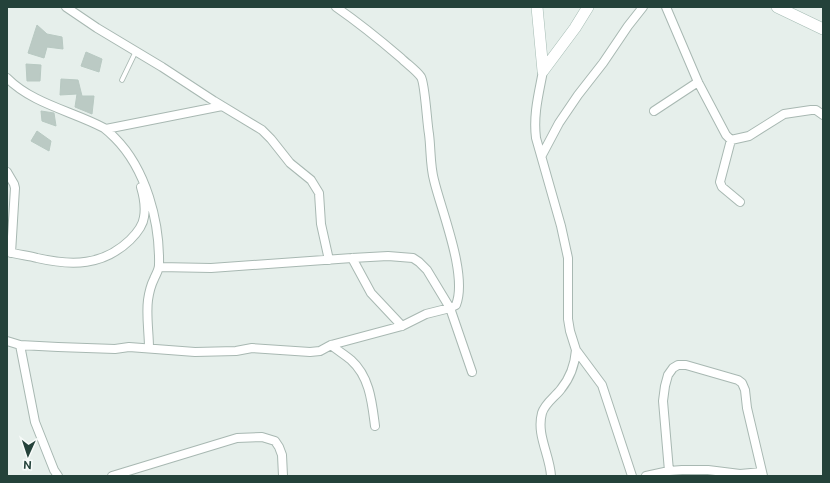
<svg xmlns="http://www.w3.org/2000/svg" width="830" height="483" font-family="'Public Sans',sans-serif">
<rect width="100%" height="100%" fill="#e6efeb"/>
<!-- building -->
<path fill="#bbcac4" stroke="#b8c9c2" d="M37,25l10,9 15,3 1,12 -16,-2 -3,11 -16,-5z
M86,52l16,7 -3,13 -18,-6z
M26,64l15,1 -1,16h-13z
M61,79l17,1 4,16h12l-2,18 -17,-7 2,-13 -17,1z
M41,111l13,2 2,13 -14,-5z
M37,131l14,10 -2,10 -18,-10z"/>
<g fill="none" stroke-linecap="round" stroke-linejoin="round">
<defs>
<path id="lane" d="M122,80l14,-29"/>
<path id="street" d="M66,7l31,21 65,39 52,34 48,29 9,9 19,24 21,17 8,13 2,31 8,36
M666,7l32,75 28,53 5,5 -11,42 2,5 18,15
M543,71c-4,22 -10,43 -7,67l25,88 7,32v61l2,12 6,19 26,35 30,91
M7,78c26,26 65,33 97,50 4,3 8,7 11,10 31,31 45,84 44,127 0,5 -3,9 -5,14 -3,6 -5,14 -6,21 -2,15 1,33 1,48
M654,111l44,-29
M106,129l116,-23
M731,140l18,-4 35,-22 27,-4h5l7,5
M542,155l17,-32 19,-28 25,-32 25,-37 15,-19
M7,172l7,12 1,4 -4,65
M7,251c9,4 20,4 30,7 35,8 66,8 93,-18 7,-7 13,-14 14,-23 2,-11 0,-20 -3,-30
M352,258l19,35 31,33
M159,267l52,1 141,-10 36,-2 25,2 6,4 8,8 23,38 22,64
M7,341l13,4 38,2 57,2 14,-2 66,5 41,-1 16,-3 58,4 10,-1 11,-6 71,-19 24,-12 24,-6 6,-3c12,-30 -15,-95 -22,-125 -4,-15 -3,-30 -5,-46 -2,-10 -4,-51 -8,-57 -5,-7 -14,-13 -20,-19 -21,-18 -42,-35 -65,-51
M20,345l15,77 19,48 4,6
M331,345c6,5 14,10 20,15 19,17 21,43 24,66
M669,471l-6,-70 2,-15 3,-11 5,-7 5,-3h8l52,15 4,3 3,7 2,18 16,68
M112,476l125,-38 25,-1 13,4 4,6 3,8 1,21
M551,476c-1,-21 -15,-41 -9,-63 3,-10 13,-16 19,-24 9,-11 14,-26 15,-39
M646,476l23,-5 13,-1h26l32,4 22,-2"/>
<path id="secondary" d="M537,7l6,64
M777,7l46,22
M543,71l32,-43 13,-21"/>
</defs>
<!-- lane casing -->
<use href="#lane" stroke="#a8b8b2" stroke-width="5.5"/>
<!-- street casing -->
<use href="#street" stroke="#a8b8b2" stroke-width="10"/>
<!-- secondary casing -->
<use href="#secondary" stroke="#a4bbb3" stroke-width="12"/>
<!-- lane -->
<use href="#lane" stroke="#fff" stroke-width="4"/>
<!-- street -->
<use href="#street" stroke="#fff" stroke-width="8"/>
<!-- secondary -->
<use href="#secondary" stroke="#fff" stroke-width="11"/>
</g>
<!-- border -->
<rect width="830" height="483" fill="none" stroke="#24423a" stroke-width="16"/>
<!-- north arrow -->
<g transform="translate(28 455) rotate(183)" stroke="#f7fbf9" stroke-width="3" paint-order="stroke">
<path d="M0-3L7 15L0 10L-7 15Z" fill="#24423a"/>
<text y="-6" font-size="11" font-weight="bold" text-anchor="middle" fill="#24423a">N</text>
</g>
</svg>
